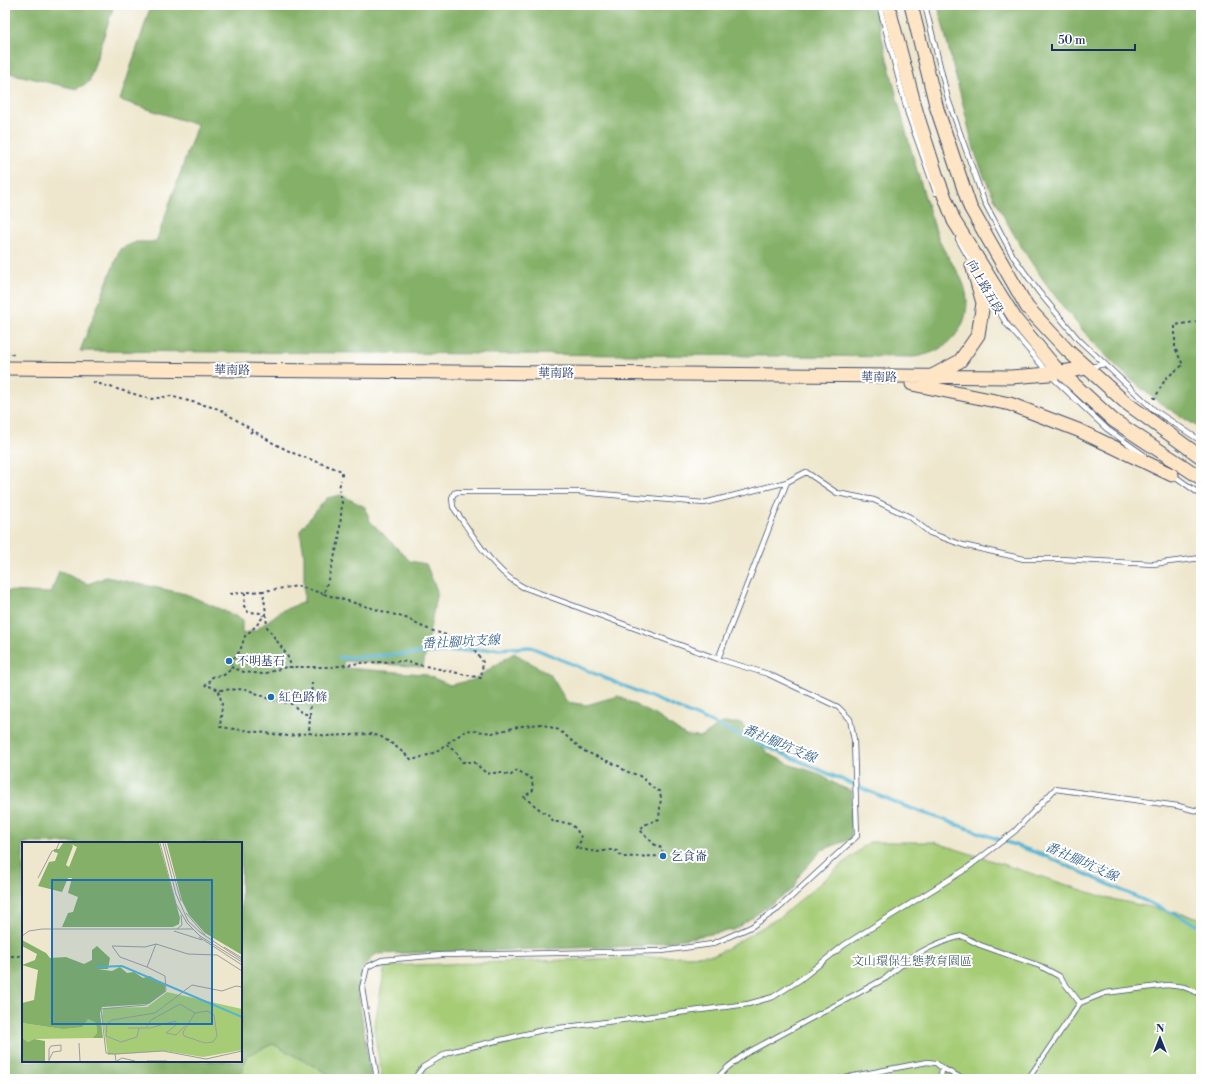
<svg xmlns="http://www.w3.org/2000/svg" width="1206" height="1084" font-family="'Libre Bodoni','Noto Serif TC',serif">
<rect width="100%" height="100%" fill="#fff"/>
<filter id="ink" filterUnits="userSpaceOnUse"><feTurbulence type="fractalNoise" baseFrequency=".025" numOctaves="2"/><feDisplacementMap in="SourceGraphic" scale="8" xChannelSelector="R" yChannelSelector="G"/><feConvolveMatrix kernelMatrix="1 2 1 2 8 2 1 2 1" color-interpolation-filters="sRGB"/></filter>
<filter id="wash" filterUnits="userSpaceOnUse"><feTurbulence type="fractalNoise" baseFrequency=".012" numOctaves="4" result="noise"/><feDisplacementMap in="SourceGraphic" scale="16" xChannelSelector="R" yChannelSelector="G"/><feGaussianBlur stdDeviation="0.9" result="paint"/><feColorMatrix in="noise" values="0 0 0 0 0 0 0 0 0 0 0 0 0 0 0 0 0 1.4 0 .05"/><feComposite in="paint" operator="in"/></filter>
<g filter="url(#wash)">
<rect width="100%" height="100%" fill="#eee7cd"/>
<!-- green -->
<path fill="#a6cc76" stroke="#607e6a" d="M869,842h65l173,56 94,20v161h-819l-8,-49 11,-64 330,-11 65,-38z
M273,1044l59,32v3h-94l10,-24z"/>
<!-- forest -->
<path fill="#84b067" stroke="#507062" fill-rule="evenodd" d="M5,5h109l-25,77 -13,7 -71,-17z
M151,5h723c19,78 38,156 64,232 8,23 29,39 29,65 0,32 -25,52 -54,55l-833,-6 40,-102 16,-7h20l41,-117 -77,-25z
M938,5h263v424c-22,-14 -45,-27 -65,-45 -64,-55 -130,-147 -159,-226 -6,-16 -9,-34 -13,-50 -9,-34 -18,-69 -26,-103z
M341,495l24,12 5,14 40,40 16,3 11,27 -14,76 -80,-6 1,7 80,6 26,11 23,-5 41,-27 36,21 17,28 19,3 32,-9 39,20 29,20 16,1 20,-14h19l28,31 22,11 26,8 22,13 13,5 -1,48 -29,11 -22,24 -6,14 -60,42 -91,16 -267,8 -14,15 -3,29 12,81h-39v-3l-59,-32 -25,11 -10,24h-233v-488l46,2 8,-22 29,13 18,-7 80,17 56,25v15l14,-4 25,-19 23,-9v-47l-4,-25 27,-32zM23,843h218v218h-218z"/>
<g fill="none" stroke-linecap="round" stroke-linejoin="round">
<!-- stream -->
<path stroke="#57b5d5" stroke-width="3.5" d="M339,658l192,-11 165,69 200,87 147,52 158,71"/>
</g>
</g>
<g filter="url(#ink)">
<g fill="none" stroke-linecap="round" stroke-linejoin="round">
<defs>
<path id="lane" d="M879,5l29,109 28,79
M925,5l23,94 36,102 29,55 25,35 40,48 76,71 47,31
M958,239l14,25
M983,285l23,38 43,51 58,55 37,26
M1090,367l15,-3
M1173,475l28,20
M718,659l-195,-72c-31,-17 -50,-52 -70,-80l-1,-9 2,-5 4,-1h121l125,11 83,-21
M942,1068l21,11
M377,1079l-15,-91 5,-21 15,-7 60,-5 220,-4 50,-7 39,-17 27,-18 79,-73 -3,-96 -4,-21 -12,-12 -70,-33 -50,-15 69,-177 19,-10 31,21 37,7 36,17 20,16 33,12 61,14h36l93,5 48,-6
M414,1079l9,-12 26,-15 94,-22 205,-26 25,-7 28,-18 43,-34 122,-76 49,-38 40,-42 123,17 23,6
M716,1079l12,-12 17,-13 141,-76c21,-20 47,-35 76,-42l18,9 60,21 19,10 21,27
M838,1079l89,-17 9,1 6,5 -1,11
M1028,1079l52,-76 25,-10 62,-8 17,2 17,7"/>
<path id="secondary" d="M888,5l29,109 20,63 17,44 62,99 38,46 59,54 88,58
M911,5l26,104 33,98 57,100 40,43 58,52 76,55
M5,368l1006,9 38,-3 38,-6
M932,376l28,-15 18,-26 5,-32 -11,-38
M912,384l98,20 68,26 94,45"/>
</defs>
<!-- lane casing -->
<use href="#lane" stroke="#3b4b6f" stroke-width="6"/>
<!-- secondary casing -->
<use href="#secondary" stroke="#3b4b6f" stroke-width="15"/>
<!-- path -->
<path stroke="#3b4b6f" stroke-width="2" stroke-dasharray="3 3" stroke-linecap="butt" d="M5,352l10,3
M93,382l58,17 19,-3 49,13 54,34 20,10 49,18v5
M1153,398h2l11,-20 17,-13 -8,-17v-23l26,-4
M250,433l3,-3
M245,593l-1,13 4,6 13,1 2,3
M230,594l33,-3
M324,594l85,25c19,14 41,14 60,26 6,4 10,12 14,17l-2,16 -79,-17 -42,2 -28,4h-46l-23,7 -19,-2 -13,-5v-5l9,-11 5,-15 11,-10 10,-13 -3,-22 35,-5 26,8 15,-54 3,-37 -3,-15 2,-8
M266,614l1,13 20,28 5,13
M230,670l-6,5 -10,1 -4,3 -1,7 10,4 27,-1 24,10 22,5 10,9 8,2 -1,18 18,3 43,-2 10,2 14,9 18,15c13,-4 23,-6 34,-16l12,10 4,8h12l13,12c9,-2 16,-2 23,2l7,-6 15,9 1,11 -9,7 19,15 4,1 7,9c17,0 20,2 28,17l-6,9 20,4 15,-2 6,1 5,6 41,-1 -1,-8 -7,-3 -15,-15 4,-5 15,-6 2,-22 -2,-6c-9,-3 -11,-10 -18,-14 -7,-5 -15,-3 -20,-10l-37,-16 -25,-21 -18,-6 -19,2 -30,7 -25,-3 -21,14
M205,686l5,-6
M219,691l3,14 -2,22 68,9 21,-3
M310,715l2,-32
M5,956h18"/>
<!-- lane -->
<use href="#lane" stroke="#fff" stroke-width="4.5"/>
<!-- secondary -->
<use href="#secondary" stroke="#fee5c5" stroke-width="13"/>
</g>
</g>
<!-- markers -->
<g fill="#1f6fb2" stroke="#fff" stroke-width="1.5">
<circle cx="229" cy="661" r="4"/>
<circle cx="271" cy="697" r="4"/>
<circle cx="663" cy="856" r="4"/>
</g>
<g text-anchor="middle" stroke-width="4" stroke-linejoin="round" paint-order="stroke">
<!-- street labels -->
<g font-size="12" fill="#1b2f5e" stroke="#fff">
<text transform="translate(985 287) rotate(60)" y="4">向上路五段</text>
<text transform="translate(232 370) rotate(1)" y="4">華南路</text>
<text transform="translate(556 373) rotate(1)" y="4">華南路</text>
<text transform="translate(879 377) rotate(1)" y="4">華南路</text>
</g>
<!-- poi labels -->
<g font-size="12" fill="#1b2f5e" stroke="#fff" text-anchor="start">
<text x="237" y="665">不明基石</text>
<text x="279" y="701">紅色路條</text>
<text x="671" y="860">乞食崙</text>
</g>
<!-- park labels -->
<g font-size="12" fill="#455e65" stroke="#fff">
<text x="912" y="965">文山環保生態教育園區</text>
</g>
<!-- water labels -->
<g font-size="13" font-style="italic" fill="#305e88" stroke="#fff">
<text transform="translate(461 641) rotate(-3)" y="5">番社腳坑支線</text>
<text transform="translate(780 743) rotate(23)" y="5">番社腳坑支線</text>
<text transform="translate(1082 861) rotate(24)" y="5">番社腳坑支線</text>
</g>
</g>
<!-- overview -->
<g transform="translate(22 842)">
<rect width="220" height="220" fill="#eee7cd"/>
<path d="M145,150l75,17v41l-39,7 -38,-6 -57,4 -6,-38 1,-9 44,-1zM66,177l8,4 1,10 -5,5 -58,1 -6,3 -6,-4v-15l40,6z" fill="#a6cc76"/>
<path d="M41,1h96l21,75 -1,6 -6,3h-111l6,-14 5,-1 5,-15 -10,-4 4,-15h-4l-6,14 -24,-6 11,-24 6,-1 3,-8 -4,-1v-3h5zM49,2l6,3 -8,20 -3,-2 7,-19zM145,1h75v112l-37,-22 -16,-18 -7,-14zM0,98l24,13 4,5 16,-1 18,7 8,-4v-10l5,-4 13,12 -2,11h-10l14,2 8,-4 7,6 7,-1 9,6 7,-2 15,9v7l-16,12 -47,3 -2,6 3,25h-11l5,-5 -1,-10 -8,-4 -6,8 -20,2 -40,-6v-20l12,-3 4,-30 -16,-5 13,-5 2,-6 -15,-8zM0,196l6,4 6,-3 11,2v20h-23z" fill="#84b067" fill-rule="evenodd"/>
<path fill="none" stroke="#57b5d5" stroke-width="2" d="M75,125l25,-1 120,51"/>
<path fill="none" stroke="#9a9da1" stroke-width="1" d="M138,1l16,61 11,19 13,13 42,26M141,1l13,51 12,27 13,12 41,27M143,1l16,58M16,36l14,-27 4,-1 3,-7M164,71l19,22M155,87l5,-4 -1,-10M152,89l28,9M0,94l7,-5 13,-2h151M177,95l43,28M202,105l18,11M125,125l-27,-10 -8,-11 33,1 11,-3M106,186h22l25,-7 2,3 -11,9 10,2 9,-9M124,186l5,-8 29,-16 15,9 -12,19 1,4 21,7 8,-1 4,-6 -3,-21 -7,-4 -12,2M84,194l1,-12 5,-4 43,-7 37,-28 30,6 14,-5 6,1M84,194l15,6 16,-5 2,-9M57,201l1,18M93,212l48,-3 43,8 36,-8M27,219v-12l2,-3 10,-1v6l-8,1 -4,8M94,219l-1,-7 -9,-1 -5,-44 45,-4 20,-14 -1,-15 -18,-9 9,-23 32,10 29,1 25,16M95,219l5,-3 13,3M125,219h20"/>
<path fill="#1f6fb2" fill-opacity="0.15" stroke="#1f6fb2" stroke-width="2" d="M30,38h160v144h-160z"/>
<rect width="220" height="220" fill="none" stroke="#1b2f5e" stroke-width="2"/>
</g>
<!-- margin -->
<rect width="1206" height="1084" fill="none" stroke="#fff" stroke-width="20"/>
<!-- north arrow -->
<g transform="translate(1160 1038)" stroke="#ffffff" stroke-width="3" paint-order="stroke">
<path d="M0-3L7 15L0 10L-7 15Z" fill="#1b2f5e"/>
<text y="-6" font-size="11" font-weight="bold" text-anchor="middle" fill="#1b2f5e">N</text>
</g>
<!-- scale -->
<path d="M1052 44v6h83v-6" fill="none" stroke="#1b2f5e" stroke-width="2"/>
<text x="1058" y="44" font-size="12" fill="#1b2f5e" stroke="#ffffff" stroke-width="3" paint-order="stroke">50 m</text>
</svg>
